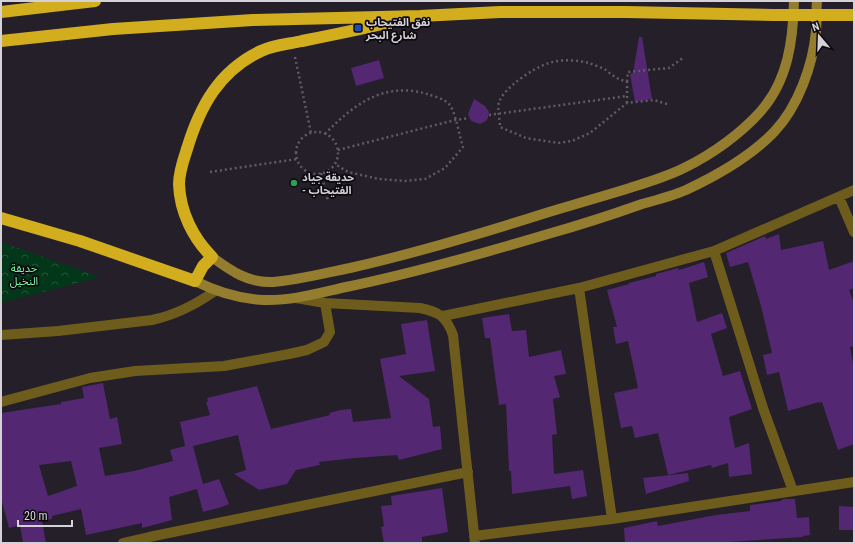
<svg xmlns="http://www.w3.org/2000/svg" width="855" height="544" font-family="'Roboto Condensed','Noto Sans Arabic',sans-serif">
<defs>
<pattern id="park-crowns" width="20" height="18" patternUnits="userSpaceOnUse"><rect width="20" height="18" fill="#03371a"/><path d="M2 6a3 3 0 1 1 6 0M12 15a3 3 0 1 1 6 0" fill="none" stroke="#27533b"/></pattern>
</defs>
<rect width="100%" height="100%" fill="#241f28"/>
<!-- park -->
<path fill="url(#park-crowns)" d="M1,242l99,35 -99,26z"/>
<!-- building -->
<path fill="#532772" fill-rule="evenodd" d="M639,37h3l10,62 -17,3 -5,-28 3,-1z
M379,60l5,18 -28,8 -5,-18z
M474,99l11,7 4,6 -1,6 -2,3 -6,3 -9,-3 -3,-7z
M779,234l2,16 42,-9 6,29 25,-9v27l-5,2 5,13v43l-4,1 4,21v76l-16,6 -16,-48 -3,1v-1l-31,9 -9,-39 -12,3 -4,-20 9,-2 -11,-47 -13,-44 -18,5 -4,-14 39,-17 1,3z
M704,262l4,15 -19,6 8,39 25,-9 5,15 -16,6 12,42 17,-5 12,38 -23,8 6,31 14,-5 3,31 -23,3 -1,-14 -16,5 -1,-3 -43,10 -10,-42 -23,5 -3,-12 -11,2 -7,-35 24,-5 -10,-47 -12,3 -3,-17h4l-10,-37 22,-6v-1l27,-7v-2l22,-6 1,2z
M509,314l3,17 14,-1 3,27 32,-7 5,24 -12,2 6,21 -7,2 4,35 -5,1 2,39 29,-4 4,26 -15,3 -2,-13 -58,8 -1,-23h-2l-3,-67 -7,1 -9,-67h-5l-3,-20z
M427,320l8,51 -36,5 30,23 4,28 7,-1 2,23 -43,11 -2,-5 -42,3 -36,4 1,3 -24,5 -9,14 -28,6 -25,-16 12,-4 -8,-35 -45,11 10,38 16,-5 10,25 -7,3 -19,5 -6,-23 -28,8 3,23 -30,8v-5l-56,12 -5,-26 -29,7v3l-10,2 4,22h-23l-3,-18 -11,3 -8,-30v-85l60,-9v-2l23,-4 -2,-11 21,-4 7,36 7,-2 5,27 -23,4 6,28 29,-5 39,-10 -3,-11 15,-4 -5,-24 30,-7 -4,-13 2,-1 -1,-3 50,-12 14,43 59,-14 -1,-2 11,-3 11,-1 2,13 38,-4 -11,-59 26,-5 -5,-30zM71,461l6,25 -29,10 -9,-31z
M688,473l1,8 -43,13 -3,-16z
M442,488l6,44 -26,5v6h-38l-3,-16 3,-1 -3,-20 11,-1 -1,-9z
M784,499h11l2,19 12,-1 1,18 -7,1v1l-74,5v1h-104l-1,-15 33,-7 1,5 58,-11 34,-4v-6l31,-4v-1z
M839,506l15,1v23h-15z"/>
<g fill="none" stroke-linecap="round" stroke-linejoin="round">
<!-- path -->
<path stroke="#605b64" stroke-width="2.5" stroke-dasharray="2 3" stroke-linecap="butt" d="M295,57l16,76
M627,103v-22
M667,104l-13,-4 -27,3 -37,30 -18,8 -14,2 -32,-5 -26,-11c0,-7 -3,-18 -1,-25 6,-15 34,-34 50,-39 12,-4 27,-3 40,0 5,2 12,4 17,7 6,5 13,11 21,11l1,-9 41,-4 15,-11
M489,115l138,-19
M296 153a21 21 0 1 1 42 0a21 21 0 1 1-42 0Z
M325,134c28,-29 59,-53 102,-40 7,2 17,5 22,10 6,6 11,34 14,43l-18,21 -20,11 -20,2 -26,-2 -31,-7 -13,-8
M338,150l117,-30 14,-2
M210,172l87,-13
M321,173l7,28"/>
<!-- street -->
<path stroke="#6e5c1c" stroke-width="10" d="M839,197l15,35
M714,251l49,157 30,83
M579,288l33,231
M296,298l29,5 95,5c19,4 26,8 33,27l22,208
M443,316l136,-28 135,-37 140,-61
M1,335l57,-4 94,-11c24,-5 43,-15 63,-29
M1,402l89,-24 45,-7 89,-5 65,-12 18,-4 17,-8 6,-10 -5,-29
M474,536l138,-17 242,-37
M123,543l26,-6 319,-65"/>
<!-- secondary -->
<path stroke="#947d2e" stroke-width="10" d="M212,257c19,14 36,26 61,25 26,-2 52,-9 77,-14 67,-15 133,-35 199,-56 24,-7 48,-14 71,-21 22,-7 44,-13 64,-23 28,-14 56,-34 77,-57 27,-31 32,-70 33,-110
M195,281c22,11 44,18 69,19 27,1 55,-7 82,-13 69,-14 135,-33 202,-53 32,-9 63,-19 94,-30 15,-4 30,-8 44,-14 30,-14 65,-34 88,-58 24,-25 39,-67 42,-101 1,-10 0,-20 1,-30"/>
<!-- highway -->
<path stroke="#d2ad1e" stroke-width="12" d="M1,12l94,-11
M1,41l112,-12 140,-9 167,-4 80,-4h126l148,3
M1,218l79,23 115,40 8,-15 9,-9c-19,-19 -32,-45 -33,-73 0,-12 4,-23 8,-35 13,-43 32,-78 74,-98 12,-6 28,-7 41,-10 30,-6 60,-12 89,-19"/>
<!-- highway-bridge -->
<path stroke="#d2ad1e" stroke-width="12" d="M774,15h78"/>
</g>
<!-- markers -->
<rect fill="#1a4fb4" stroke="#0c0a0e" stroke-width="1.5" x="354" y="24" width="8" height="8" rx="2"/>
<circle fill="#2e9e5b" stroke="#0c0a0e" stroke-width="1.5" cx="294" cy="183" r="4"/>
<g text-anchor="middle" stroke-width="3.5" stroke-linejoin="round" paint-order="stroke">
<!-- poi labels -->
<g font-size="11" font-weight="bold" fill="#d4d1d8" stroke="#0c0a0e" text-anchor="start">
<text x="366" y="26">نفق الفتيحاب<tspan x="366" dy="13">شارع البحر</tspan></text>
<text x="302" y="181">حديقة جياد<tspan x="302" dy="13">- الفتيحاب</tspan></text>
</g>
<!-- park labels -->
<g font-size="11" fill="#7ef7a8" stroke="#0c0a0e">
<text x="24" y="272">حديقة<tspan x="24" dy="13">النخيل</tspan></text>
</g>
</g>
<!-- border -->
<rect width="855" height="544" fill="none" stroke="#d4d1d8" stroke-width="4"/>
<!-- north arrow -->
<g transform="translate(819 36) rotate(341)" stroke="#0c0a0e" stroke-width="3" paint-order="stroke">
<path d="M0-3L7 15L0 10L-7 15Z" fill="#d4d1d8"/>
<text y="-6" font-size="11" font-weight="bold" text-anchor="middle" fill="#d4d1d8">N</text>
</g>
<!-- scale -->
<path d="M18 520v6h54v-6" fill="none" stroke="#d4d1d8" stroke-width="2"/>
<text x="24" y="520" font-size="12" fill="#d4d1d8" stroke="#0c0a0e" stroke-width="3" paint-order="stroke">20 m</text>
</svg>
